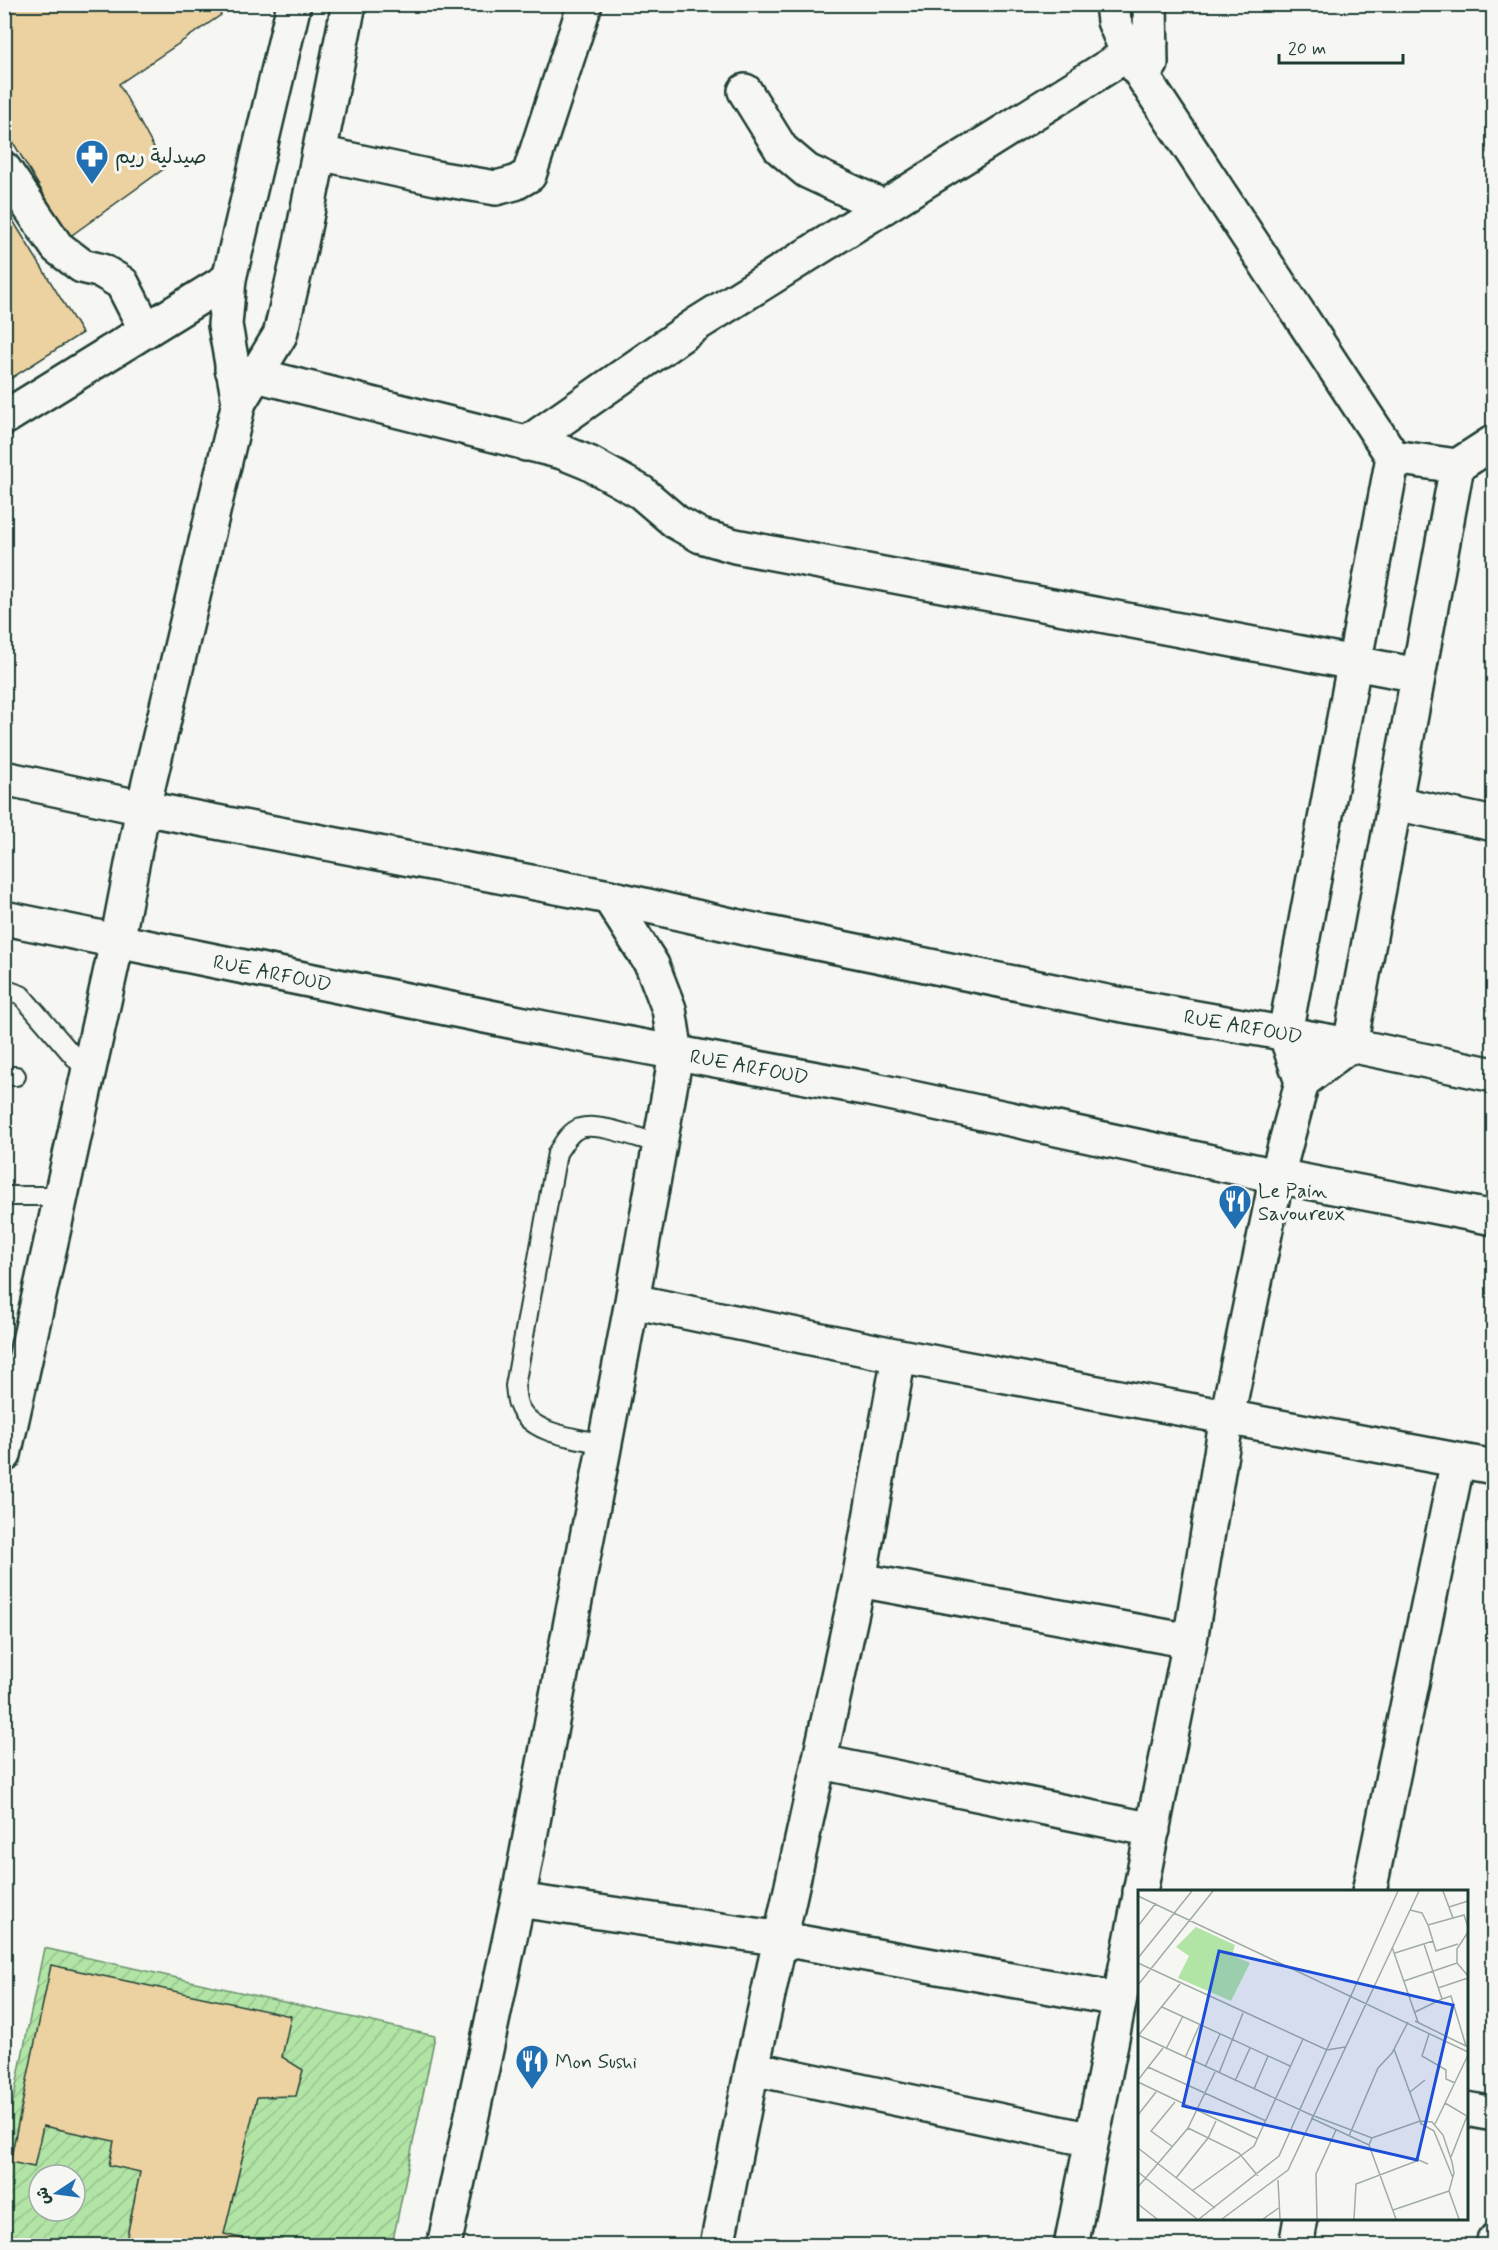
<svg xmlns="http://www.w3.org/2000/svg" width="1498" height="2250" font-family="Mynerve,'Playpen Sans Arabic',sans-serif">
<defs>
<pattern id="garden-furrows" width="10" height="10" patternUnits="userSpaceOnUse" patternTransform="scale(1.5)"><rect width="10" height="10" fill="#b1e4a5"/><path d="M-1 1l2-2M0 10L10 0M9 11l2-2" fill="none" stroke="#98c48f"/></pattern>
</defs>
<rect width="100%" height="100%" fill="#f6f6f2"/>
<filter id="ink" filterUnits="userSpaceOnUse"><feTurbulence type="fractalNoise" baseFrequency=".0167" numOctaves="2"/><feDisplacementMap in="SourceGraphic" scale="12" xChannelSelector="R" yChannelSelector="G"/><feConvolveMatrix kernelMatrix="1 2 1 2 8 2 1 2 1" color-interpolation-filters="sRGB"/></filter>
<g filter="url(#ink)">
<!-- garden -->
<path fill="url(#garden-furrows)" stroke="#68906c" stroke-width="1.5" fill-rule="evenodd" d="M44,1948l391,88 -43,209 -387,1v-114l2,-1zM39,2175h36v36h-36z"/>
<!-- building -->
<path fill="#edd2a1" stroke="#1f3d34" stroke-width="1.5" d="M4,4h211l6,11 -102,69 46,84 -96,69 -65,-110z
M4,206l78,127 -78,50z
M51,1965l240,51 -9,41 21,13 -7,26 -39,1 -33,137 48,12h-147l15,-74 -31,-7 5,-24 -71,-15 -9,41 -24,-5z"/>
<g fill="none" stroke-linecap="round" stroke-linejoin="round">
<defs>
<path id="service" d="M4,989l17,6 67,78
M4,1076h12
M4,1196h58
M605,1444c-27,-6 -76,-9 -87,-40 -2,-5 -2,-12 -3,-18l42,-233c6,-9 12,-21 23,-25 19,-6 60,11 80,16"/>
<path id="minor" d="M1112,4l2,17 14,33 265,403 -108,576 17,49 -25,94 -50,241 -37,224 -50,251
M1150,4l1,60
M745,91l36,58 26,22 77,36
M319,153l117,25 60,10 19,-5 14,-8 56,-171
M4,169l53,78 25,19 20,5 20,12 24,47
M232,369l330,83 27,11 52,29 35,30 25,14 34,10 683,129
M4,418l225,-139
M526,444l171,-120 431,-270 23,-12
M1393,457l64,9 37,-24
M1395,803l99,21
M1302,1082l48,-37 107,-579
M632,1301l267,55 595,111
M4,1455l113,-513
M859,1580l331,61
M821,1762l332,68
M1369,1892l89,-432
M518,1900l264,39 336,60
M752,2068l340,72
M1466,2109l28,5
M444,2246l74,-346 114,-599 44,-247 -7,-45 -17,-44 -43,-68
M717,2246l35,-178 107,-488 40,-224
M1071,2246l69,-350
M1296,2246l5,-28
M1493,2246l1,-5"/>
<g id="tertiary">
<path d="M239,402l-14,-77 4,-46 65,-275"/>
<path id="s1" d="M4,778l139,30 466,89 135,31 368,75 238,42 144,30"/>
<path id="s2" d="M4,918l540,110 321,60 412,88 217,42"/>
<path d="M117,942l26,-134 96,-406 41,-67 17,-72 52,-259"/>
</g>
</defs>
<!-- service casing -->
<use href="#service" stroke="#1f3d34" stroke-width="22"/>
<!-- minor casing -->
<use href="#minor" stroke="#1f3d34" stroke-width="38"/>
<!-- tertiary casing -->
<use href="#tertiary" stroke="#1f3d34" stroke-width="38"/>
<!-- service -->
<use href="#service" stroke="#f6f6f2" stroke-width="18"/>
<!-- minor -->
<use href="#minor" stroke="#f6f6f2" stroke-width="33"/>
<!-- tertiary -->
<use href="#tertiary" stroke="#f6f6f2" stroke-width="33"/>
</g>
</g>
<!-- icons -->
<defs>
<symbol id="pharmacy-pin" viewBox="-11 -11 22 30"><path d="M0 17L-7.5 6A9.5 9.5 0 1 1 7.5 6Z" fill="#1f6fb2" stroke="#f6f6f2"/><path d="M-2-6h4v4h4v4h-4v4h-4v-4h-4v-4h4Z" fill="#fff"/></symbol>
<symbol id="restaurant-pin" viewBox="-11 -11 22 30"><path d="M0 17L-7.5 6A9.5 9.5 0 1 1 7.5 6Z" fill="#1f6fb2" stroke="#f6f6f2"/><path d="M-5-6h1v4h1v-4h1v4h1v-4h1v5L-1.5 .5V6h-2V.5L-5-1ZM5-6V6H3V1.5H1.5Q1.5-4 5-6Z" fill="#fff"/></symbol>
</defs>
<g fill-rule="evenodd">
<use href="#pharmacy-pin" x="73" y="137" width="38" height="52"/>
<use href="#restaurant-pin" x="1216" y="1182" width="38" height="52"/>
<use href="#restaurant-pin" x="513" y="2042" width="38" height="52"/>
</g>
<g text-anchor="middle" stroke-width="6" stroke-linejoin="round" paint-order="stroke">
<!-- poi labels -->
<g font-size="20" fill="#1f3d34" stroke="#f6f6f2" text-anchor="start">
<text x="115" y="163">صيدلية ريم</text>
<text x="1258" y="1197">Le Pain<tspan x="1258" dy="23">Savoureux</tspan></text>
<text x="555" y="2068">Mon Sushi</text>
</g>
<!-- street labels -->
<g font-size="20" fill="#1f3d34" stroke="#f6f6f2">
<text dy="7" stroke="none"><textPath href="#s2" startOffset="274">RUE ARFOUD</textPath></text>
<text dy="7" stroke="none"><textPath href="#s1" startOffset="1264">RUE ARFOUD</textPath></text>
<text dy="7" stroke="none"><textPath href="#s2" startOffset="760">RUE ARFOUD</textPath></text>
</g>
</g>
<!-- overview -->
<g transform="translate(1138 1890)">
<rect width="330" height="330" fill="#f6f6f2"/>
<path d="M58,37l39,18 -3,10 18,8 -19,38 -53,-23 11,-22 -13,-9z" fill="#b1e4a5"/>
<path fill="none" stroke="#a0aca6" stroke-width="1.5" d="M305,1l10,27 11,-3 4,12M0,6l330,156M311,17l19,-6M272,20l12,3 6,12M315,28l-25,7 8,26 22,-7M0,36l18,-23M330,42l-11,17v14l11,13M286,54l18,55 9,-3 15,50M254,57l26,75M257,63l38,-12M0,68l54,-67M0,73l189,87 18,-3M266,91l53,-18M0,95l75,-94M300,98l30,-10M24,117l128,59M277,122l27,-13M277,131l53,26M291,144l-7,22 24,14v9l9,4M0,145l171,79 63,24 48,-17 12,1 11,13 9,27 2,11 -5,18 10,28M0,146l42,-52M28,159l17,-33M256,159l27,74M47,168l15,-34M10,177l118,54M67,177l15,-33M81,183l24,-60M0,190l25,-32M97,191l15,-33M0,192l120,57M116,199l14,-33M272,202l15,-12M307,213l22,13 -16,41M0,225l18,-23M173,228l58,27M282,233l14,8 19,47M297,234l33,-69M50,238l51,25 19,23M211,246l29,-68 14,-15 16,-31M234,248l-3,7 27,74M35,257l-22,-16 24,-29M0,258l77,60M0,282l59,47M38,288l32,-40 8,-17M140,290l2,39M0,297l50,-59 27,-56M54,301l62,-45 49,-107M0,314l19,15M255,320l56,-19M61,329l80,-63 119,-265M84,329l66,-49 131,-279M125,329l17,-12M179,329l-1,-45 20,-44M216,329l2,-35 63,-24 9,4"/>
<path fill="#1d4ed8" fill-opacity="0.15" stroke="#1d4ed8" stroke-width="3" d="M81,61l234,54 -36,155 -234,-54z"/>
<rect width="330" height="330" fill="none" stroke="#1f3d34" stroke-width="3"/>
</g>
<!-- margin -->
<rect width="1498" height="2250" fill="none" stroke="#f6f6f2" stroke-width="24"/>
<rect x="12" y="12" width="1474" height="2226" fill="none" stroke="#1f3d34" stroke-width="2" filter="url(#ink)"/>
<!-- north arrow -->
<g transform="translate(57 2193) rotate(257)"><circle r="28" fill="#f6f6f2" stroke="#a0aca6" stroke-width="1.5"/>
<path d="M0-4.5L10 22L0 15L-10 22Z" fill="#1f6fb2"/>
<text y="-9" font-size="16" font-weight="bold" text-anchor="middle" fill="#1f3d34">ش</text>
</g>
<!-- scale -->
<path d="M1279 54v9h124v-9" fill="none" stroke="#1f3d34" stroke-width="3"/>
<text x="1288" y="54" font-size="18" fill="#1f3d34" stroke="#f6f6f2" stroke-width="4.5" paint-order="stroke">20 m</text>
</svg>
